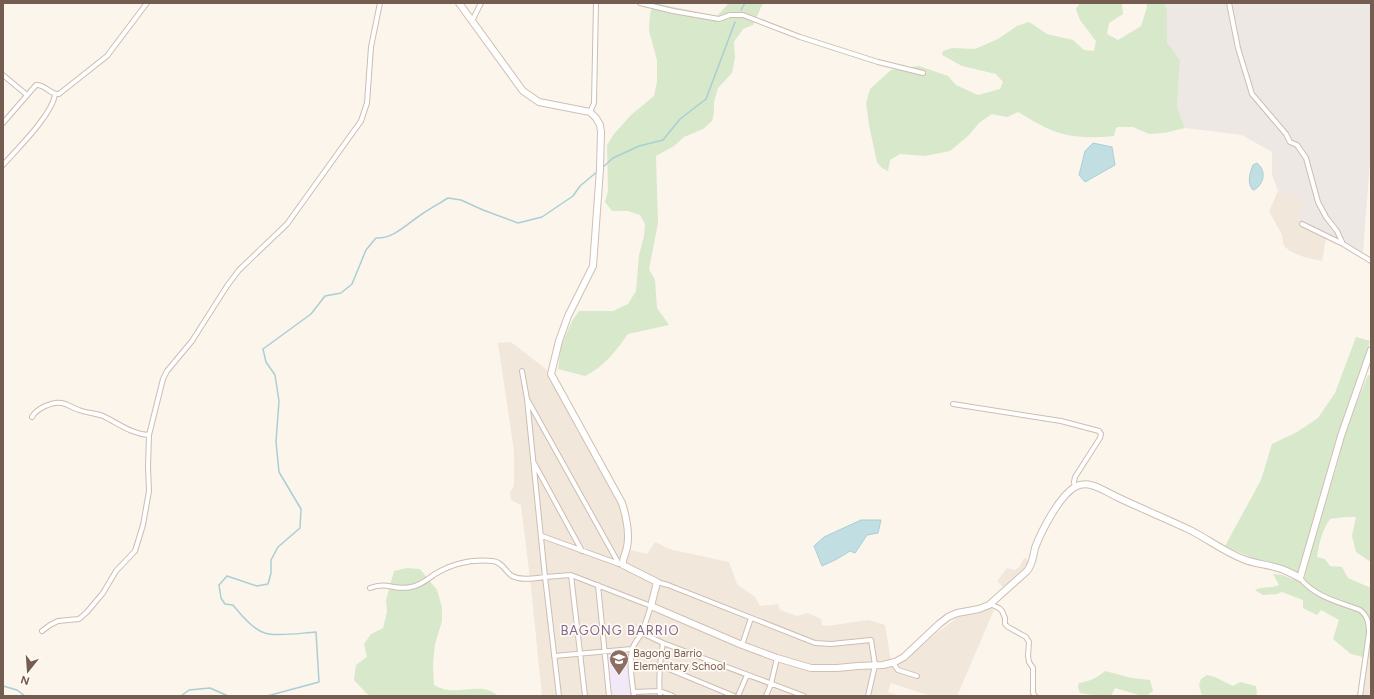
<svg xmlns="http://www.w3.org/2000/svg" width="1374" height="699" font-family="Figtree,sans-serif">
<rect width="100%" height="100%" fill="#fbf5ec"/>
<!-- residential -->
<path fill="#f2e7db" d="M1278,191l14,4 12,6 -6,19 29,13 -5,28 -18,-4 -14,-6 -6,-5 -2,-11 -13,-24z
M511,342l36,28 75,141 3,31 -5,19 34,21 -5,27 118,47 49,15 67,-4 22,-7 34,-29 22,-16 28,-9 5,4 -37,86h-26l-40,-13 -3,9 12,4h-358l-11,-109 -10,-82 -10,-5 -1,-8 4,-6v-35l-16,-108z
M655,542l14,7 60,13 8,22 18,13 5,9 18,-2 2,6 17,6 11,-3 13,6 1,6 5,1 41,-6 17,5 6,36 -77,6 -37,-10 -124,-51 6,-24 -33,-18v-3l5,-11 16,4z
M1024,558l7,3 -3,7 -23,21 -8,-8 10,-13 8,2 5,-4z
M1363,658l8,1v37h-12z"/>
<!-- industrial -->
<path fill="#ede8e4" d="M1164,3h207v146l-8,103 -65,-32 5,-19 -11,-6 -14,-4 -6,-16v-23l-30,-17 -57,-7 -8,-21 3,-47 -13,-18v-32z"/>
<!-- education -->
<path fill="#f2e8f8" d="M606,653h22l3,43h-21z"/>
<!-- green -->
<path fill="#d7e8cb" d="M654,3l63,13 12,-13h34l-10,22 -10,4 -9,13 1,15 -3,16 -14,15 -4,14v10l-2,9 -9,8 -19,8 -10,9 -18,10 2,67 -9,46 6,11 2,28 12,17 -41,9c-13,18 -23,32 -43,42l-27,-7 3,-23 11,-25 7,-10h34l15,-7 8,-13 3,-36 5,-19 1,-12 -5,-9 -12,-4h-16l-7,-9 3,-11 -1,-46 7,-11 17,-19 23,-19 3,-14v-22l-8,-29 1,-17z
M1080,3h42l1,11 -14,9 -2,11 11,6 23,-14 6,-19 -1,-4h18l3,7v32l13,18 -3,47 8,21 -21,5 -15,1 -16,-7h-15l-2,1 -2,8c-17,2 -35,2 -51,-2 -16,-4 -31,-14 -45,-22l-11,5 -15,-3 -12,8 -12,14 -18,15 -25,5 -25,-2 -10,6 -2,11 -6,-3 -5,-6 -8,-37 -3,-22 4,-14 21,-19 28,-4 29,10 8,9 22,10 22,-6 3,-7 -7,-8 -34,-8 -20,-11 1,-4 9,-3 23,1 23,-10 19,-13 12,-4 18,12 26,6 11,10 10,1 2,-10 -16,-21 -4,-11z
M1356,337l14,4 -10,35 -24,69 -38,129 -20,-10 -21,-4 -32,-14 36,-66 11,-36 25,-12 21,-14 17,-25z
M1368,375l3,1v186l-15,-10 -4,-16 4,-19h-11l-15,2c-8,12 -11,24 -13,38l8,2 5,7 12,1 6,11 23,10v71l-20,-5 -18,-15 6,-19 -18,-10 -4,5 -14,-7v-8l-21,-8 -5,2 -14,1 -8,-5c7,-4 15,-1 24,-5l-6,-11 9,1 13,5 10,-3 5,-24 29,-95 4,-22z
M407,568l13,1 17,21 5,17v14l-7,23 -2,20 1,21c4,2 10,5 15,5 17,2 36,-7 49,6h-127l-4,-2 -13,-14 2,-15 11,-8 -3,-13 7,-10 12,-6 4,-16 -1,-12 8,-29z
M1105,671l27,7 18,2 3,11 -7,5 -7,-1 -24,-7 -4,8h-12l-19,-3 -2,-6 1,-4c11,-2 18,-5 26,-12z
M1207,675l8,2 18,9 7,-4 16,4 1,10h-55l-3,-11 2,-6z"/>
<!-- water -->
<path fill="#c1dfe3" stroke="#a9cfd4" d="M1093,143l19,4 3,18 -30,17 -6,-7 6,-24z
M1257,163c10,8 7,21 -3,27l-2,-1c-5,-8 -2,-16 1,-24z
M861,520h20l-3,13 -11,2 -12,18 -5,-2 -13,8 -15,7 -8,-20 10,-9z"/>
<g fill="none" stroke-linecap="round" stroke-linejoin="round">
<!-- stream -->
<path stroke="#a9cfd4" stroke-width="1.5" d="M741,10l4,-7
M602,168l11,-10 26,-12 24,-6 17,-21 26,-20 29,-77
M3,686l14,4 8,6
M181,696l8,-6 21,-2 18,8
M267,696l52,-14 -3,-50c-15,1 -32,4 -47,2 -14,-2 -27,-18 -36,-29l-8,-1 -4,-6 -2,-13 8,-9 30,10 11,-2 3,-11v-13l7,-13 22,-19 1,-19 -22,-37 -3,-30 3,-41 -4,-26 -9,-13 -3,-13 48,-35 14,-18 16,-3 11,-9 14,-34 10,-12c18,1 32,-15 46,-24 9,-6 18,-11 26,-16l13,2 22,10 35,13 24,-6 31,-21 7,-10 18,-15"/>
<defs>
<path id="street" d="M640,3l33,8 46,8 11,-4h13l57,22 78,25 45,11
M1229,3l9,45 14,46 34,40 4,8 7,3 9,13 12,44 8,15 11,14 6,13
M472,21l9,-18
M3,75l24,20
M590,112l4,-9 2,-100
M3,123l33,-38c9,-1 14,10 23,9l48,-38 40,-53
M3,165c15,-17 48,-49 52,-70
M1302,224l41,20 28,17
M522,371l5,28
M953,404l108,17 38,10 2,3 -1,4 -25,39 -1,5 1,5
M32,417c4,-8 20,-16 30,-14 5,1 11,5 17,7 8,3 16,3 24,6 15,7 28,18 46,19
M534,463l48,88
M542,536l77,28
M619,564l-92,-165 18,178 26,-2 80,31 -9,27 21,10 141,53
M571,575l14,121
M1300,578c15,19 39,24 60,32 8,6 9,14 9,23l-9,63
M657,582l11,3 147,58 16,1 40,-4 4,25 -7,31
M598,585l11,111
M370,588c18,-7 24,3 41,-1 9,-1 17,-8 24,-13 18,-11 37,-15 58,-13 9,1 12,10 19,15 10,5 23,2 33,1l14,119
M990,604l9,4 3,3 3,7v6l3,3 18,10 3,5 -1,14 1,6 4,6v25l2,3
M42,631l8,-6 8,-4 21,-2 8,-7 16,-19 13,-22 19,-20 8,-26 6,-34 -1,-24 1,-32 14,-56 4,-8 25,-30 35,-55 12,-16 48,-46 74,-103 6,-18 4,-56 9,-44
M742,645l9,-27
M554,656l78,-7
M893,663l5,7 19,6
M659,665l75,31
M633,692l27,-1 13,5
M634,696c-2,-13 -6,-37 -1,-49 2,-5 6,-9 9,-14
M660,696c-2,-19 0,-35 3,-53
M738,696l9,-21
M766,696l5,-12 6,-26"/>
<path id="secondary" d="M459,3l64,88 16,11 51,10 6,6 4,7 1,7 -1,37 -7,97 -25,50 -9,25 -8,33 71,129c4,13 8,30 5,44 -1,6 -5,12 -4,18l34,17 -6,24 91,39 35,13 34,10h26l21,-2 25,-1 12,-3 9,-5 35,-33 9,-7 9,-4 22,-4 10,-4 38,-34c6,-7 6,-15 8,-23 6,-16 24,-52 40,-61 14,-8 29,4 42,10 25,12 50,22 75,34 17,9 33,21 51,28 11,5 23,5 35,9 8,2 15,6 22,10l41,-142 30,-86"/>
</defs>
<!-- street casing -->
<use href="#street" stroke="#cdbdb2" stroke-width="6"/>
<!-- secondary casing -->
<use href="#secondary" stroke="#d1bfb2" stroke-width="8"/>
<!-- street -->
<use href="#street" stroke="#fff" stroke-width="4"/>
<!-- secondary -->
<use href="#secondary" stroke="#fff" stroke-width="6"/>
</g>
<!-- icons -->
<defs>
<symbol id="school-pin" viewBox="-11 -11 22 30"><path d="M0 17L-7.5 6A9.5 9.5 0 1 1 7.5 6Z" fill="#8d6e63" stroke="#fef9f2"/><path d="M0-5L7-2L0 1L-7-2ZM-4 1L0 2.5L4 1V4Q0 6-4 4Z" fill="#fff"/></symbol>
</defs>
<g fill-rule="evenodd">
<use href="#school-pin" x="608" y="648" width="22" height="30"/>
</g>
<g text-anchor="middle" stroke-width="3.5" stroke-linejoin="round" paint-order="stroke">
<!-- education labels -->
<g font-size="11" fill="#785e54" stroke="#fef9f2" text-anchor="start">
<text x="633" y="657">Bagong Barrio<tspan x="633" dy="13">Elementary School</tspan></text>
</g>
<!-- quarter labels -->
<g font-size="13" letter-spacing="1" fill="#82688f" stroke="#fef9f2">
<text x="620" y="635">BAGONG BARRIO</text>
</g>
</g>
<!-- border -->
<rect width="1374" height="699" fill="none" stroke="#745c50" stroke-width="8"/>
<!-- north arrow -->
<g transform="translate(28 671) rotate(197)" stroke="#fef9f2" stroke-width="3" paint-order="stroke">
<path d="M0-3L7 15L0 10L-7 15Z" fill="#745c50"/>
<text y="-6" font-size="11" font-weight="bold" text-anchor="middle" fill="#745c50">N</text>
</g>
</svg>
